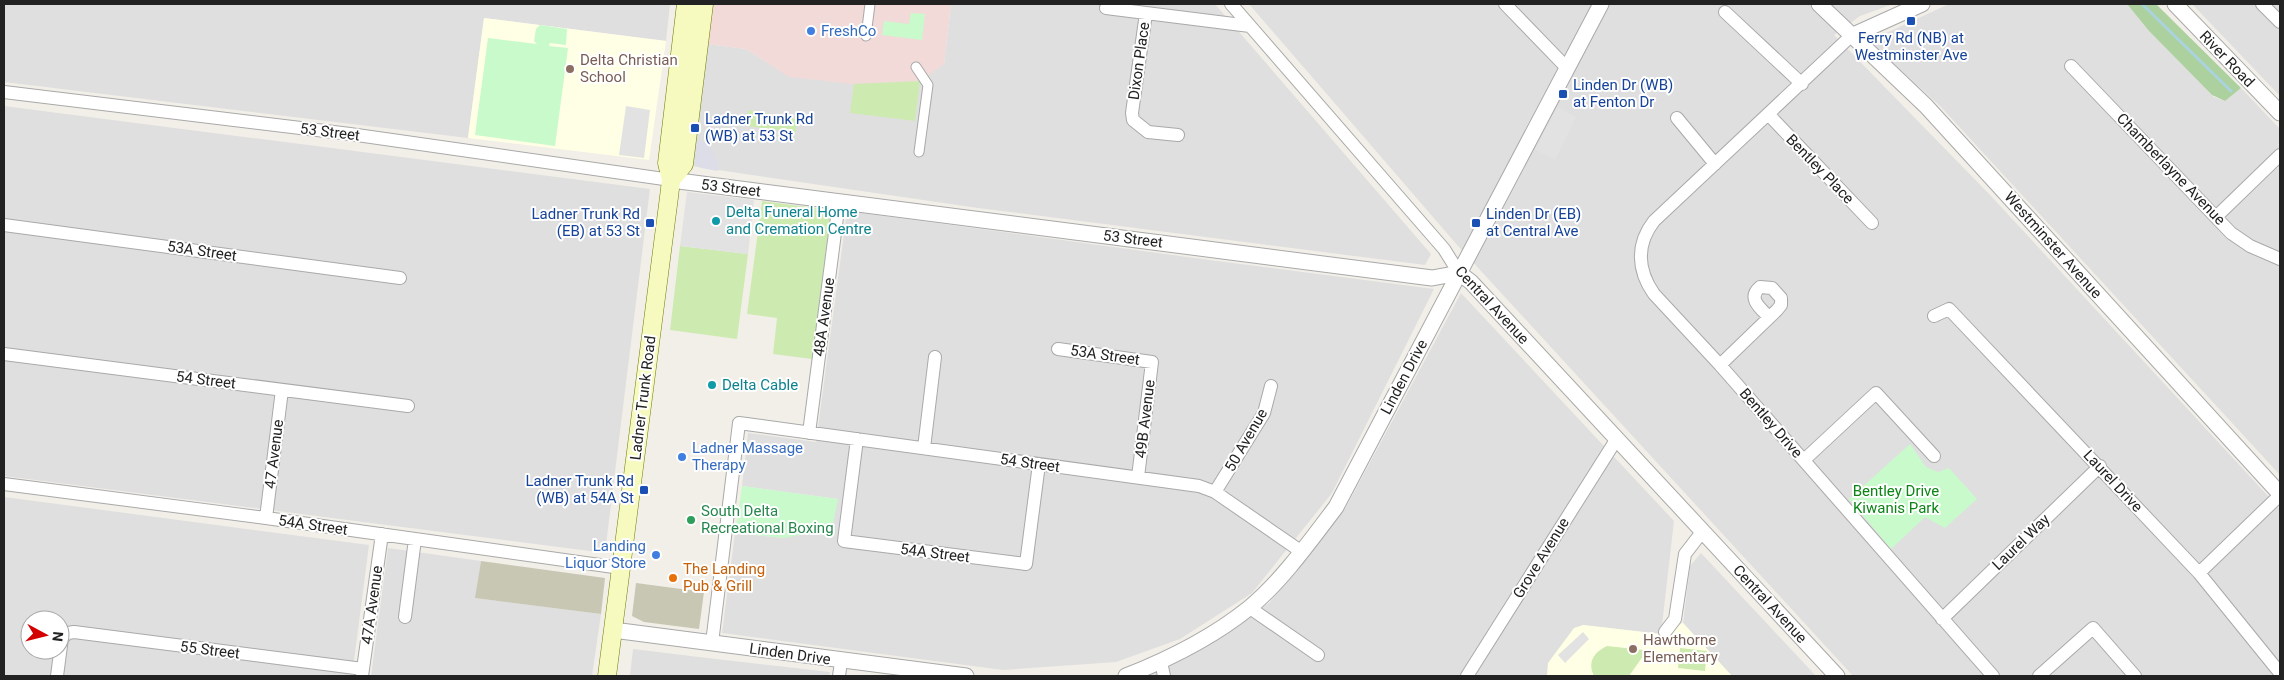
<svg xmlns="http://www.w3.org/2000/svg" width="2284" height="680" font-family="Roboto,sans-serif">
<rect width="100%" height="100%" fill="#f2efe9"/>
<!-- residential -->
<path fill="#e0dfdf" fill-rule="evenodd" d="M4,4h666l-4,37 -182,-23 -16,120 -464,-56z
M951,4h264l216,250 -6,11 -447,-57 -287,-42 16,-122 39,5 44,28 154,-13z
M1249,4h644l-33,12 -26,19 157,161 289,313v167h-427l-395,-430z
M1949,4h178l22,27 65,66 11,4 16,-13 39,41v13l-2,3 2,2v328l-340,-369 -71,-65z
M2192,4h88v92z
M4,106l646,83 -45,364 -601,-77z
M847,211l370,50 217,28 -102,204 -80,100 -72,46 -64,23 -113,8 -281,-37 13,-100 49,5 54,-39 -96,-13 6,-53 68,9z
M1461,293l213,228 -13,113 -78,-9 -34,38 -2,13h-411l50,-19 83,-54 77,-96z
M4,497l365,48 -17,131h-348zM30,620h30v30h-30z
M388,548l93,13 -5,37 125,16 -9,62h-221z
M1701,553l115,123h-84l-49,-53 7,-57z
M633,649l74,9 123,14 -1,4h-199z"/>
<!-- commercial -->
<path fill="#f2dad9" d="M712,4h239l-7,60 -24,17 -66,3 -65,-7 -43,-28 -39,-5z"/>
<!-- education -->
<path fill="#ffffe5" d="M484,18l182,23 -17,119 -181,-22z
M1683,623l49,53h-185l1,-13 26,-35 9,-3 78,9z"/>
<!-- construction -->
<path fill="#c7c7b4" d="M481,561l124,17 -4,36 -126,-16z
M636,583l68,9 -5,37 -55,-7 -12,-6z"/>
<!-- grass -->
<path fill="#cdebb0" d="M920,81l-5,40 -65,-8 4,-29z
M748,110l49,9 -1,13 -50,-6z
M762,201l69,9 -19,149 -39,-5 4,-36 -30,-4z
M680,246l68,8 -11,85 -67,-9z
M1607,646l37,4 2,2 -17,24h-35c-7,-14 0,-24 13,-30z
M1680,648l27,3 -2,20 -27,-3z"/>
<!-- forest -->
<path fill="#add19e" d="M2127,4h29l85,84 -16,13 -13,-6 -63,-64z"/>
<!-- park -->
<path fill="#c8facc" d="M911,13l14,1 -3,26 -40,-5 2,-14 25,3z
M540,25l27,4 -1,16 -16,-2 -1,3 19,2 -13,98 -80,-11 13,-97 49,6 -3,-3 2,-12z
M1910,444l16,23 12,5 11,-4 28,31 -32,29 -20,-11 -34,32 -42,-50z
M742,486l96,13 -6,30 -48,9 -49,-5z"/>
<!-- parking -->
<path fill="#e2e2e2" d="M626,106l24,4 -6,48 -25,-3z
M1557,107l19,10 -21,43 -20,-10z
M687,192l67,8 -6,54 -68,-8z
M1583,632l6,7 -24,24 -7,-8z"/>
<!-- plaza -->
<path fill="#dddde8" d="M694,139l10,3 7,6 7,14v9l-17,-3 -7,-4z"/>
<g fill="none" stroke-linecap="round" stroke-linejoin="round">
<!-- stream -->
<path stroke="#aad3df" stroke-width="3" d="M2142,4l89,87"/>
<defs>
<path id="pedestrian" d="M866,36l4,-32
M916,67l12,18 -9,67"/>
<path id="minor" d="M1231,4l213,245 15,24
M1505,4l62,64
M2262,4l18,18
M1106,8l144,18
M1725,12l77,72
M1146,13l-14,100 1,7 15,12 30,3
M1851,36l-197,185c-18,23 -17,49 0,73l66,71 273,311
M2071,66l160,167 19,13 30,13
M4,92l346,42 321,46
M1769,115l103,108
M1677,118l38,46
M2217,216l63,-61
M4,225l396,53
M1934,316l15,-7 250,264 81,100
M1058,349l94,13 -14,115
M4,354l404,52
M1720,365l57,-55 4,-5v-7l-9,-10 -12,-1c-13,11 0,21 9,30
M809,433l30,-231
M857,439l-13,102 182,23 13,-100
M924,448l11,-91
M1804,460l72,-67 58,63
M4,484l262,34 355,50
M1215,492l49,-79 7,-27
M266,518l16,-128
M2199,573l81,-78
M1250,608l68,47
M405,617l10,-78
M1942,619l158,-153
M1665,632l10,-13 10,-65 17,-22
M62,638l6,-5 6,-1 289,37
M712,643l27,-220 460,63 16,6 87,60
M1161,662l3,14
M57,676l5,-38
M362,676l20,-142
M839,676l2,-14
M1467,676l149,-236
M2039,676l54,-48 42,48"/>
<path id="tertiary" d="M1819,4l107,102 354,388
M2175,4l105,109
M1851,36l71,-32
M671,180l761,98 27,-5
M1459,273l12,9 366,394
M613,630l353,46
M1126,676c43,-17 87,-39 123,-68 32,-26 62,-68 87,-101l265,-503"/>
<path id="secondary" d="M671,180l13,-16 20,-160
M607,676l62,-479 2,-17 -4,-17 19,-159"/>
</defs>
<!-- pedestrian casing -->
<use href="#pedestrian" stroke="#a9a9a9" stroke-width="11"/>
<!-- minor casing -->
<use href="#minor" stroke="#a9a9a9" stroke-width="14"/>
<!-- tertiary casing -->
<use href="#tertiary" stroke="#a9a9a9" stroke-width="17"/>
<!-- secondary casing -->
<use href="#secondary" stroke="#707d05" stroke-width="19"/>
<!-- pedestrian -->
<use href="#pedestrian" stroke="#fff" stroke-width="9"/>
<!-- minor -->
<use href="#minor" stroke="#fff" stroke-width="12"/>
<!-- tertiary -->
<use href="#tertiary" stroke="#fff" stroke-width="15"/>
<!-- secondary -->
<use href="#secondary" stroke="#f7fabf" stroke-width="18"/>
</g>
<!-- markers -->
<g fill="#1a4fb4" stroke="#fff" stroke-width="2">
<rect x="1906" y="16" width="10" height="10" rx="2.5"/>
<rect x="1558" y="89" width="10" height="10" rx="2.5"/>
<rect x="690" y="123" width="10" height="10" rx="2.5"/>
<rect x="645" y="218" width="10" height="10" rx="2.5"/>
<rect x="1471" y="218" width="10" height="10" rx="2.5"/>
<rect x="639" y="485" width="10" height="10" rx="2.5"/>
</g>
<g fill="#3f7fe0" stroke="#fff" stroke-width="2">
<circle cx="811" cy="31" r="5"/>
<circle cx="682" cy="457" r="5"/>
<circle cx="656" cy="555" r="5"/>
</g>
<g fill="#8d6e63" stroke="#fff" stroke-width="2">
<circle cx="570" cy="69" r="5"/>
<circle cx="1633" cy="649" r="5"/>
</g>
<g fill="#0f9aa8" stroke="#fff" stroke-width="2">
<circle cx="716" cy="221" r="5"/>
<circle cx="712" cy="385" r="5"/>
</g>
<circle fill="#2e9e5b" stroke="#fff" stroke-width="2" cx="691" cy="520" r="5"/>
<circle fill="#e8710a" stroke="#fff" stroke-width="2" cx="673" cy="578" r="5"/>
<g text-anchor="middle" stroke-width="4" stroke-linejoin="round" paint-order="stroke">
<!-- shop labels -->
<g font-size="15" fill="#366cbe" stroke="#fff" text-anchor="start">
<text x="821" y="36">FreshCo</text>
<text x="692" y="453">Ladner Massage<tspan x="692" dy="17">Therapy</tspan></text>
<text x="646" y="551" text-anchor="end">Landing<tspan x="646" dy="17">Liquor Store</tspan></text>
</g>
<!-- transit labels -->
<g font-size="15" fill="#164399" stroke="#fff" text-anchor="start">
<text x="1911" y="43" text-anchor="middle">Ferry Rd (NB) at<tspan x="1911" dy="17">Westminster Ave</tspan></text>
<text x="1573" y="90">Linden Dr (WB)<tspan x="1573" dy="17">at Fenton Dr</tspan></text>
<text x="705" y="124">Ladner Trunk Rd<tspan x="705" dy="17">(WB) at 53 St</tspan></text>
<text x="640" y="219" text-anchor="end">Ladner Trunk Rd<tspan x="640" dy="17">(EB) at 53 St</tspan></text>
<text x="1486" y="219">Linden Dr (EB)<tspan x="1486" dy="17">at Central Ave</tspan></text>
<text x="634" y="486" text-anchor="end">Ladner Trunk Rd<tspan x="634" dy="17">(WB) at 54A St</tspan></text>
</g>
<!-- street labels -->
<g font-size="15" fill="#222" stroke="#fff">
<text transform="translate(2227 59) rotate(46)" y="5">River Road</text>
<text transform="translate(1139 61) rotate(-82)" y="5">Dixon Place</text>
<text transform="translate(330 132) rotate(7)" y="5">53 Street</text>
<text transform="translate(1820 169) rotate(46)" y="5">Bentley Place</text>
<text transform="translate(2171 169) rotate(46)" y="5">Chamberlayne Avenue</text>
<text transform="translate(731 188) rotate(7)" y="5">53 Street</text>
<text transform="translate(1133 239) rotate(7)" y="5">53 Street</text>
<text transform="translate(2053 245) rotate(48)" y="5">Westminster Avenue</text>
<text transform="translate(202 251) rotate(8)" y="5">53A Street</text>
<text transform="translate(1492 305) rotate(47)" y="5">Central Avenue</text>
<text transform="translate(824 317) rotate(-82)" y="5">48A Avenue</text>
<text transform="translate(1105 355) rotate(8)" y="5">53A Street</text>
<text transform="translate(1404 377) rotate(-62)" y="5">Linden Drive</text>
<text transform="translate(206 380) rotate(7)" y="5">54 Street</text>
<text transform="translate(643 398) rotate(-83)" y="5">Ladner Trunk Road</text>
<text transform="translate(1145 419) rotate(-83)" y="5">49B Avenue</text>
<text transform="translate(1771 423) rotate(49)" y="5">Bentley Drive</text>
<text transform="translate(1246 440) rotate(-60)" y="5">50 Avenue</text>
<text transform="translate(274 454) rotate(-83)" y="5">47 Avenue</text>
<text transform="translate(1030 463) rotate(8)" y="5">54 Street</text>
<text transform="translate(2113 481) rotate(47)" y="5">Laurel Drive</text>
<text transform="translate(313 525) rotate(8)" y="5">54A Street</text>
<text transform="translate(2021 542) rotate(-44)" y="5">Laurel Way</text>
<text transform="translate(935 553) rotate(7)" y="5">54A Street</text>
<text transform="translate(1541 558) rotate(-58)" y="5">Grove Avenue</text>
<text transform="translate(1770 604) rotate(47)" y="5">Central Avenue</text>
<text transform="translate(372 605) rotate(-82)" y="5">47A Avenue</text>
<text transform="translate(210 650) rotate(7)" y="5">55 Street</text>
<text transform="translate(790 654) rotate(8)" y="5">Linden Drive</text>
</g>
<!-- education labels -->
<g font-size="15" fill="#785e54" stroke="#fff" text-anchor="start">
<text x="580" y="65">Delta Christian<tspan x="580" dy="17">School</tspan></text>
<text x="1643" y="645">Hawthorne<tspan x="1643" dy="17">Elementary</tspan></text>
</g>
<!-- culture labels -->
<g font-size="15" fill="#0d838f" stroke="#fff" text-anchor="start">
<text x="726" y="217">Delta Funeral Home<tspan x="726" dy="17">and Cremation Centre</tspan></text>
<text x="722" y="390">Delta Cable</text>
</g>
<!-- park labels -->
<g font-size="15" fill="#0c8416" stroke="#fff">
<text x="1896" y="496">Bentley Drive<tspan x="1896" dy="17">Kiwanis Park</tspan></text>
</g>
<!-- leisure labels -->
<g font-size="15" fill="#27864d" stroke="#fff" text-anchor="start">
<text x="701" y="516">South Delta<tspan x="701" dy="17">Recreational Boxing</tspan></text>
</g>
<!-- food labels -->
<g font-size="15" fill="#c56008" stroke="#fff" text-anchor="start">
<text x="683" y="574">The Landing<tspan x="683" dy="17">Pub &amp; Grill</tspan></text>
</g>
</g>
<!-- border -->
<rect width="2284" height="680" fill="none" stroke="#222222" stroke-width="10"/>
<!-- north arrow -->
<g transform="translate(45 635) rotate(97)"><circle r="24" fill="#ffffff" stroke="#a7a7a7"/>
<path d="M0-4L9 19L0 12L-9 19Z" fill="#d40000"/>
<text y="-8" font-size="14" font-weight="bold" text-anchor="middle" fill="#222222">N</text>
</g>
</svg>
